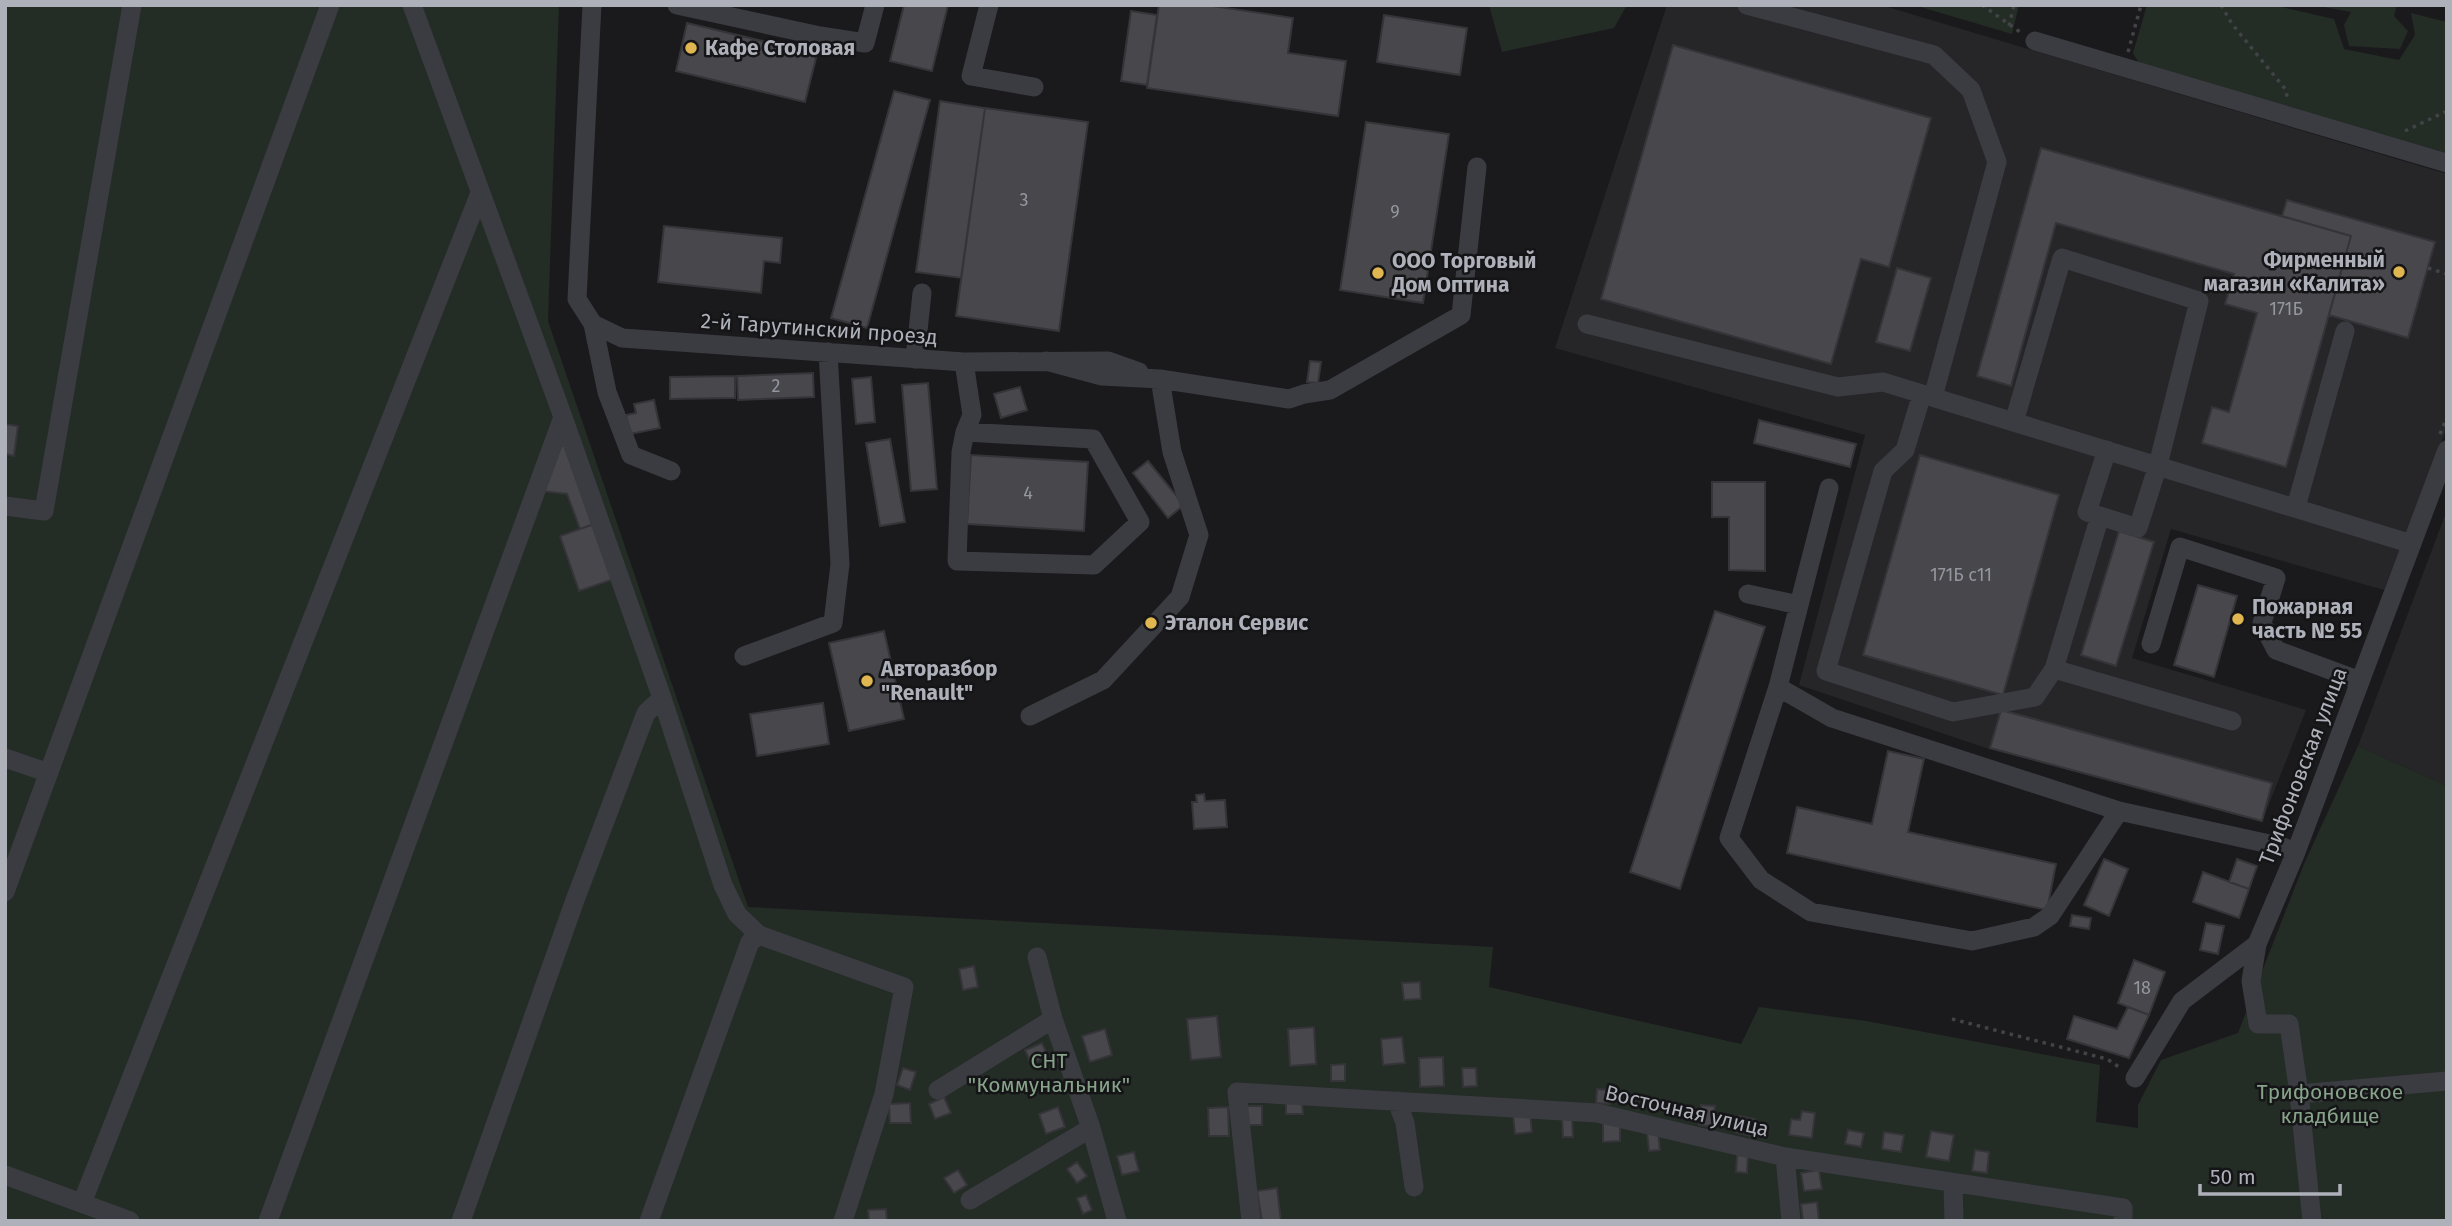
<svg xmlns="http://www.w3.org/2000/svg" width="2452" height="1226" font-family="'Fira Sans',sans-serif">
<rect width="100%" height="100%" fill="#1a1a1c"/>
<!-- built -->
<path fill="#262629" d="M1667,5h214l566,169v253l-63,163 -213,-61 -39,129 174,52 -44,112 -273,-73 -190,-64 66,-250 -310,-87z
M2447,510v276l-89,-40z"/>
<!-- green -->
<path fill="#242c26" d="M5,5h554l-11,316 200,586 745,40 -4,40 252,57 18,-37 107,14 234,44 -4,57 42,6v-23l23,-45 77,-27 66,-169 54,-118 89,40v435h-2442z
M1489,5h138l-13,23 -112,24z
M1914,5h105l-7,29z
M2147,5h135v2l52,12 10,30 55,11 16,-25 -4,-22 36,9v131l-308,-90 -6,-10z
M2313,5h84l-3,11 14,15 -8,18 -51,-3 -5,-21 7,-13z"/>
<!-- building -->
<path fill="#47474c" stroke="#353438" stroke-width="2" d="M904,5h44l-16,66 -42,-10z
M1159,5h47l87,13 -5,35 58,8 -8,55 -191,-28z
M1131,11l26,4 -10,70 -26,-4z
M1384,15l83,13 -7,47 -83,-13z
M687,23l130,31 -12,48 -129,-31z
M1673,45l258,73 -42,149 -28,-8 -30,105 -230,-65z
M894,91l36,9 -63,228 -36,-10z
M940,101l45,7 -24,170 -45,-6z
M985,108l103,14 -29,209 -103,-15z
M1366,122l83,12 -26,169 -83,-13z
M2041,148l310,88 -65,231 -84,-24 10,-36 17,5 28,-99 -32,-9 9,-30 -178,-51 -45,163 -34,-10z
M2287,200l148,42 -27,96 -79,-23 22,-79 -69,-20z
M664,226l118,12 -2,25 -16,-2 -3,32 -103,-11z
M1897,268l34,10 -21,73 -34,-9z
M1310,361l11,1 -3,21 -11,-1z
M813,373l1,24 -76,3 -1,-24z
M735,376v22l-65,1v-22z
M871,377l4,45 -19,2 -4,-45z
M928,383l9,106 -26,2 -9,-106z
M1020,387l7,23 -26,8 -7,-24z
M654,400l6,28 -30,6 -4,-19 10,-2 -2,-9z
M1759,420l97,24 -6,23 -96,-24z
M5,424l13,2 -4,30 -9,-2z
M890,439l15,83 -25,4 -14,-83z
M566,444l28,80 -14,5 -13,-35 -26,-3 16,-43z
M971,455l117,7 -4,69 -117,-7z
M1920,455l139,40 -56,200 -140,-40z
M1148,461l36,44 -16,13 -35,-45z
M1712,482h53v89l-36,-1v-53h-17z
M594,524l20,55 -35,12 -19,-55z
M2119,531l35,11 -38,124 -35,-11z
M2198,585l39,11 -23,81 -40,-12z
M1715,611l50,16 -85,262 -50,-17z
M884,631l20,88 -55,12 -20,-88z
M823,703l6,41 -72,12 -7,-42z
M2001,710l271,73 -10,38 -272,-73z
M1888,751l36,8 -16,73 148,32 -9,46 -260,-57 10,-46 75,17z
M1204,794l1,7 20,-1 2,27 -33,2 -2,-27h5l-1,-7z
M2104,859l24,10 -19,47 -25,-11z
M2237,859l20,7 -8,23 -20,-7z
M2203,872l46,17 -10,29 -46,-16z
M2072,915l19,3 -2,11 -19,-3z
M2206,923l18,3 -6,28 -18,-4z
M2134,960l31,12 -16,43 -31,-12z
M974,966l4,21 -15,3 -4,-21z
M1420,982l1,17 -17,1 -2,-17z
M2128,1007l21,8 -20,43 -62,-19 7,-23 43,13z
M1217,1016l4,41 -30,3 -4,-41z
M1314,1027l2,37 -26,2 -2,-37z
M1105,1029l7,26 -22,7 -8,-26z
M1402,1037l3,26 -22,2 -2,-26z
M1042,1043l6,13 -17,8 -6,-14z
M1443,1057l1,29 -24,1 -1,-29z
M1345,1064v17h-14v-16z
M903,1068l13,4 -6,18 -13,-5z
M1462,1068h14l1,18 -14,1z
M1597,1089l14,1 -1,14 -14,-1z
M944,1097l7,16 -16,6 -6,-15z
M1286,1102h16l1,12h-17z
M910,1103l1,20h-21l-1,-19z
M1701,1105l14,1 -2,21 -14,-2z
M1247,1106h15v19h-14z
M1058,1107l7,20 -19,7 -7,-20z
M1228,1107l1,29h-20l-1,-28z
M1802,1111l13,2 -3,25 -23,-3 2,-16 9,1z
M1530,1113l2,19 -17,2 -2,-19z
M1739,1116l16,3 -4,17 -16,-4z
M1562,1117h10l1,20h-10z
M1620,1122v19l-17,1v-19z
M1848,1130l16,3 -3,14 -16,-3z
M1931,1131l23,4 -5,26 -23,-4z
M1658,1132l2,18 -11,1 -2,-18z
M1884,1132l20,3 -3,17 -19,-3z
M1975,1150l14,2 -2,21 -15,-2z
M1134,1152l5,19 -17,4 -5,-19z
M1737,1155l11,1 -1,17 -11,-1z
M1077,1162l10,14 -10,7 -10,-14z
M958,1170l9,15 -13,8 -10,-15z
M1819,1170l3,19 -18,2 -3,-18z
M1277,1188l4,33h-19l-5,-30z
M1086,1195l6,15 -9,4 -6,-16z
M1817,1202l2,19h-16l-2,-17z
M886,1209l1,12h-18l-1,-11z"/>
<g fill="none" stroke-linecap="round" stroke-linejoin="round">
<!-- path -->
<path stroke="#424347" stroke-width="3.5" stroke-dasharray="3.5 5" stroke-linecap="butt" d="M1982,5l38,27
M2221,5l11,19 54,66 1,7
M2009,26l5,-21
M2128,52l13,-47
M2405,131l42,-20
M2428,268l19,6
M2440,434l7,-17
M1952,1019l155,40 12,8"/>
<!-- minor -->
<path stroke="#3b3c41" stroke-width="19" d="M412,5l151,412 99,281 61,187 14,29 22,21
M592,5l-15,294 16,25 14,68 24,63 40,16
M677,5l143,31 45,7 10,-38
M989,5l-18,71 63,11
M1747,5l187,50 37,35 26,72 -64,235
M2035,41l412,122
M593,324l29,14 342,24 144,-1 31,11
M1587,324l251,63 45,-5 529,162
M915,359l7,-66
M1046,361l56,15 58,3 129,20 15,-5 26,-4 131,-75 16,-148
M964,362l8,53 -7,17 -4,20 -4,109 137,4 46,-43 -47,-83 -128,-7
M1922,394l-17,56 -22,21 -57,200 127,41 82,-15 19,-28
M2014,422l48,-164 137,43 -41,164 -20,63 -51,-16 20,-62
M1829,488l-51,199 54,31 287,93 164,36 13,5
M5,506l39,5 88,-506
M2296,507l49,-176
M2100,516l-46,153 178,52
M1748,594l51,11
M2151,644l29,-97 96,31 -14,45 14,27 84,31
M744,656l89,-33 7,-59 -12,-212
M1778,687l-49,151 32,42 50,32 161,29 62,-14 16,-11 69,-105
M1030,716l73,-36 77,-83 19,-62 -27,-83 -12,-73
M5,758l44,15
M5,892l325,-887
M1037,957l16,62 38,109 26,93
M2135,1078l47,-77 75,-57
M938,1090l115,-71
M2299,1094l-10,-70h-31l-7,-43 6,-37 39,-92 151,-402
M1397,1101l8,22 9,64
M1785,1157l6,64
M5,1175l125,46
M1953,1184l1,37
M970,1200l121,-72
M82,1203l398,-1010
M268,1221l295,-804
M461,1221l114,-321 71,-187 16,-15
M649,1221l101,-279 9,-7 145,52 -20,107 -41,127
M1251,1221l-14,-129 360,21 188,44 338,51v13
M2312,1221l-13,-127 148,-13"/>
</g>
<!-- markers -->
<g fill="#dfb64f" stroke="#151517" stroke-width="2.5">
<circle cx="691" cy="48" r="7"/>
<circle cx="2399" cy="272" r="7"/>
<circle cx="1378" cy="273" r="7"/>
<circle cx="2238" cy="619" r="7"/>
<circle cx="1151" cy="623" r="7"/>
<circle cx="867" cy="681" r="7"/>
</g>
<g text-anchor="middle" stroke-width="5" stroke-linejoin="round" paint-order="stroke">
<!-- number labels -->
<g font-size="18" fill="#94969e">
<text x="1024" y="206">3</text>
<text x="1395" y="218">9</text>
<text x="2286" y="315">171Б</text>
<text x="776" y="392">2</text>
<text x="1028" y="499">4</text>
<text x="1961" y="581">171Б с11</text>
<text x="2142" y="994">18</text>
</g>
<!-- poi labels -->
<g font-size="21" font-weight="bold" fill="#aeb1ba" stroke="#151517" text-anchor="start">
<text x="705" y="55">Кафе Столовая</text>
<text x="2385" y="267" text-anchor="end">Фирменный<tspan x="2385" dy="24">магазин «Калита»</tspan></text>
<text x="1392" y="268">ООО Торговый<tspan x="1392" dy="24">Дом Оптина</tspan></text>
<text x="2252" y="614">Пожарная<tspan x="2252" dy="24">часть № 55</tspan></text>
<text x="1165" y="630">Эталон Сервис</text>
<text x="881" y="676">Авторазбор<tspan x="881" dy="24">"Renault"</tspan></text>
</g>
<!-- street labels -->
<g font-size="21" fill="#aeb1ba" stroke="#151517">
<text transform="translate(819 329) rotate(4)" y="7">2-й Тарутинский проезд</text>
<text transform="translate(2303 766) rotate(-69)" y="7">Трифоновская улица</text>
<text transform="translate(1687 1111) rotate(13)" y="7">Восточная улица</text>
</g>
<!-- park labels -->
<g font-size="21" fill="#87a38a" stroke="#151517">
<text x="1049" y="1068">СНТ<tspan x="1049" dy="24">"Коммунальник"</tspan></text>
<text x="2330" y="1099">Трифоновское<tspan x="2330" dy="24">кладбище</tspan></text>
</g>
</g>
<!-- border -->
<rect width="2452" height="1226" fill="none" stroke="#aeb1ba" stroke-width="14"/>
<!-- scale -->
<path d="M2200 1184v10h140v-10" fill="none" stroke="#aeb1ba" stroke-width="3.5"/>
<text x="2210" y="1184" font-size="21" fill="#aeb1ba" stroke="#151517" stroke-width="5" paint-order="stroke">50 m</text>
</svg>
